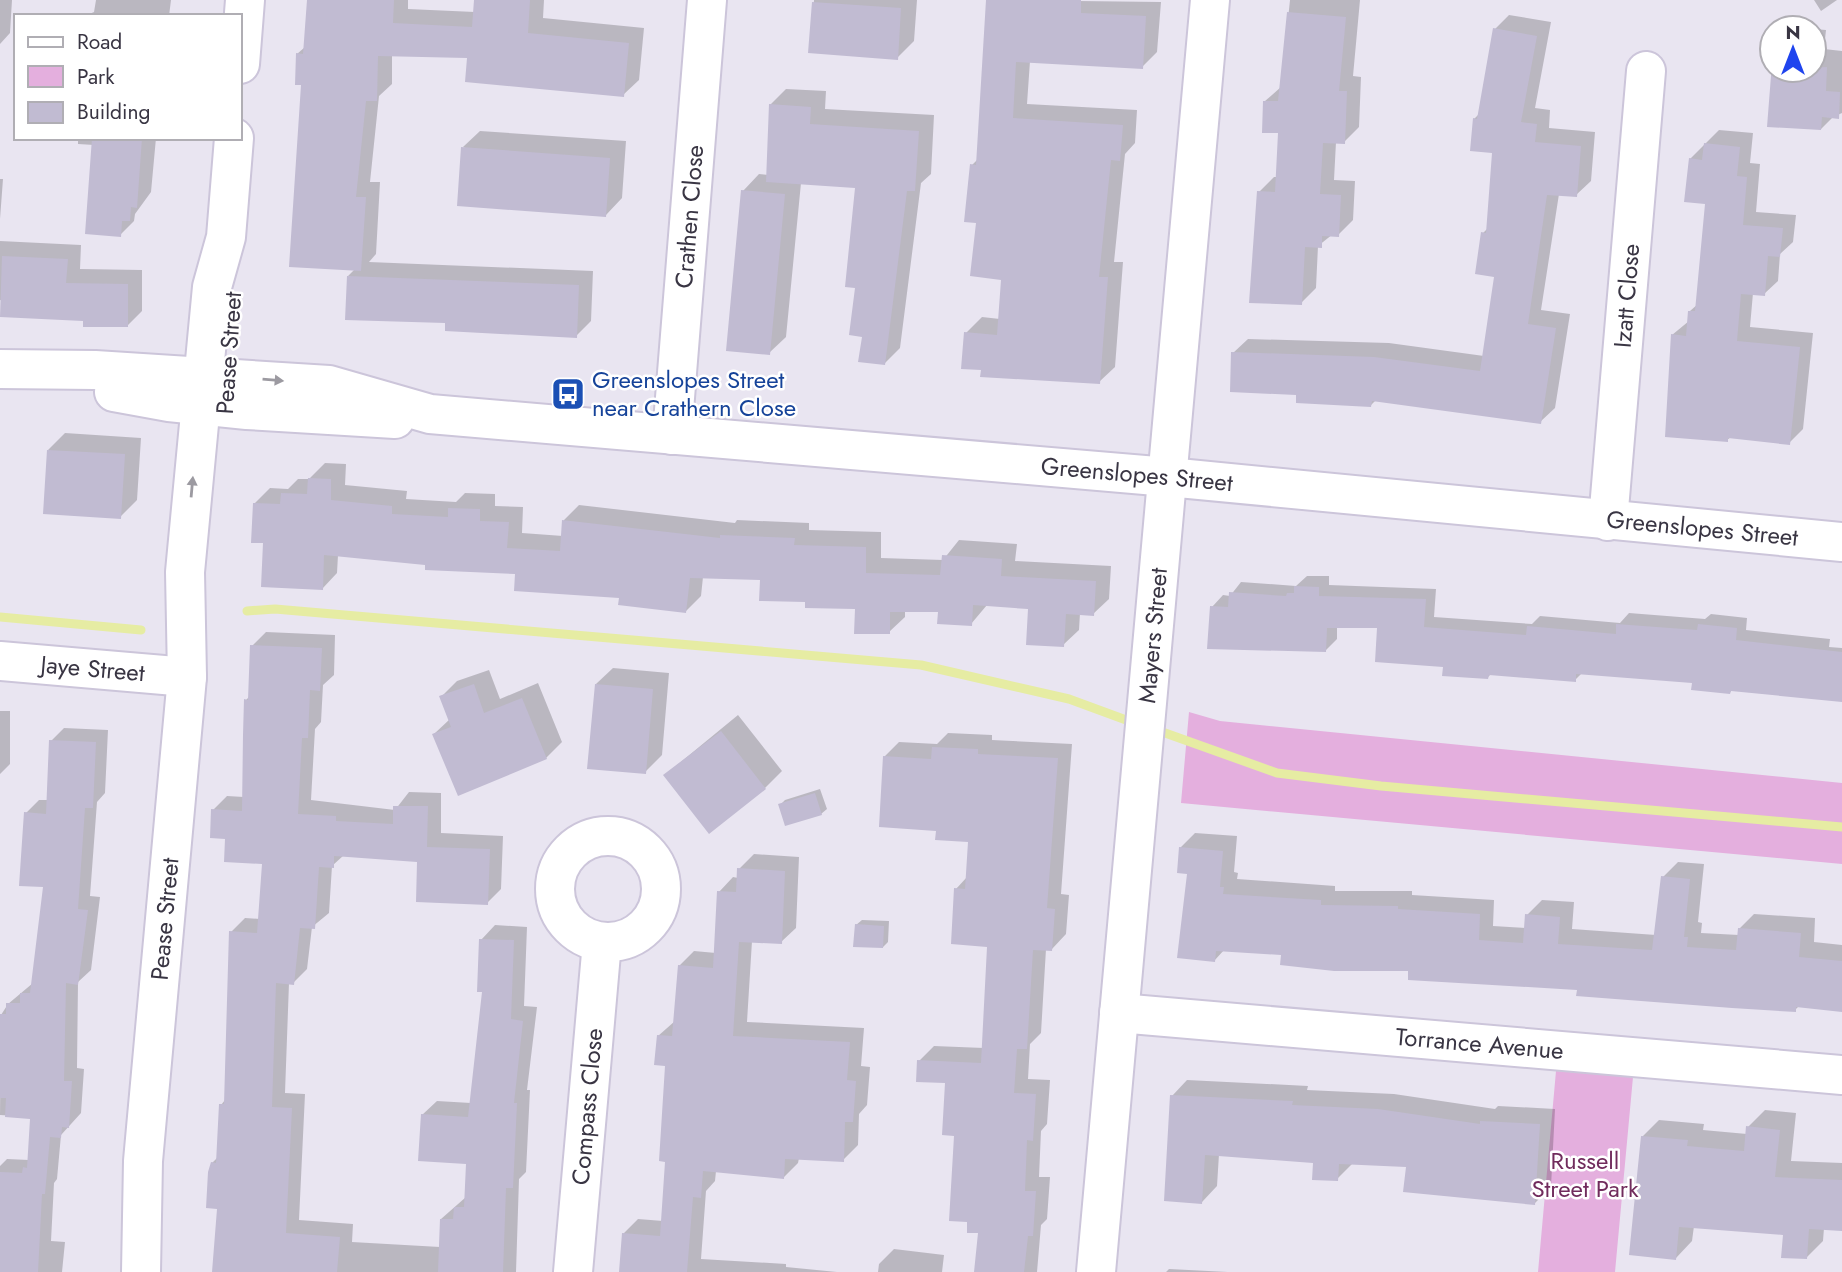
<svg xmlns="http://www.w3.org/2000/svg" width="1842" height="1272" font-family="Jost,sans-serif">
<rect width="100%" height="100%" fill="#e9e5f1"/>
<!-- green -->
<path fill="#e4afde" d="M1189,712l31,9 622,62v81l-661,-61z
M1556,1071l77,6 -18,195h-77z"/>
<!-- shadow -->
<path fill="#0003" d="M0,0h12l-2,33 -10,11z
M96,0h75l-2,16h-84l9,-4z
M308,0h100v9l67,3v-12h69l-1,18 101,10 -5,52 -16,15 -154,-38 -77,-3v30l-13,12 -9,86h10l-4,72 -7,8 224,9 -2,50 -15,15 -129,-14 -99,-46 7,-7 -58,-215 8,-7z
M814,0h103l-3,41 -17,17 -87,-6z
M988,0l173,2 -4,50 -15,15 -112,-6 -3,43 110,6 -2,33 -10,11 -11,108h9l-8,105 -16,15 -116,-13 -17,-36 16,-16 18,2 3,-40 -25,-57 -6,-57 6,-6z
M1290,0h70l-7,76 8,1 -2,50 -15,15h-8l-2,38 21,1 -2,39 -15,15 -5,-1 -15,12 -2,42 -15,15 -42,-111 15,-15h4l2,-45 -15,-31 16,-14z
M1814,0h23l-16,11z
M1509,15l42,7 -16,86 15,2 -1,18 46,4 -4,49 -15,14 -17,-1 -18,116 29,4 -15,94 -15,14 -164,-22 -5,5 -73,-12 -65,-40 15,-14 141,4 95,13 12,-81 -13,-42 6,-6 5,-76 -20,-32 6,-6 15,-84z
M1814,29l12,1 -2,19 18,2v62l-9,4 -12,12 -7,-59z
M786,89l40,2 -1,18 109,6 -3,59 -10,9 -21,165 -16,16 -20,-29 -7,-48v-101l-56,-3 -15,154 -17,16 -26,-162 16,-17 9,1 2,-70z
M1719,130l34,3 -3,30 10,1 -4,48 40,3 -3,27 -13,12 -2,27 -14,13 -11,-1 -3,34 63,6 -10,96 -14,14 -58,-6 -4,3 -55,-105 17,-14 1,-10 8,-7 8,-102 -16,-43z
M480,131l146,10 -4,57 -16,17 -143,-68z
M78,138h78l-5,54 -16,22 -1,7 -14,14 -26,-90 -16,-1z
M0,179h3l-3,40z
M0,241l81,4 -1,24 62,1v41l-15,15 -127,-26z
M65,433l76,5 -4,62 -17,17 -72,-67z
M325,463l21,1 -1,21 62,6 -1,8 50,3 9,-9 30,1v12l28,1 -1,26 41,3 1,-16 15,-15 156,18 2,-3 72,3v7l72,2v26l62,2 16,-20 58,4 -2,17 96,5 -2,33 -16,15 -13,-1 -1,17 -16,15 -33,-37 -43,-3 -16,19 -32,-14h-34v7l-16,15 -32,-25 -50,-6 -45,-22 -59,-2 -2,19 -15,15 -169,-38 -179,-18 -1,18 -15,16 -57,-47 -11,-38 16,-16 18,1 10,-10h11z
M1307,576h22v9l107,4 -2,28 98,7 8,-8 80,7 9,-10 76,6 6,-5 36,4 -1,12 84,9 -1,8 13,1v53l-109,-12 -3,3 -36,-11 -112,-8 -7,7 -84,-6 -3,3 -43,-11 -66,-40h-42v13l-11,11 -114,-43 11,-12 7,1 11,-14 55,4z
M266,632l69,3 -1,40 -11,10 -2,37 -6,7 -4,71 84,10 14,-18 32,1v40l62,3 -2,53 -14,14 -68,-43 -75,-5 -12,11 -3,47 -17,14 -5,42 -14,14h-4l-4,110 20,1 -6,126 54,4 -1,18 88,5 1,-28 25,-22 1,-35 -45,-47 15,-14 34,2 13,-113 -3,-50 14,-15 32,2 -3,79 13,1 -10,83h3l-4,82 -7,7 -3,93h-302l5,-65 -7,-44 6,-6 3,-52 4,-5 6,-168 14,-14 15,1 4,-57 -37,-24 -14,-28 14,-14 17,1 2,-97 4,-4 2,-50z
M613,668l56,5 -7,82 -17,17 -49,-88z
M489,670l11,29 38,-16 24,59 -16,16 -87,35 -25,-59 16,-15 -9,-22 16,-16z
M0,711h10v53l-10,10z
M738,715l44,56 -17,17 -100,-13z
M64,728l44,2 -3,63 -8,9 -7,94 10,1 -9,73 -13,12 -1,86 7,1 -3,44 -20,22 -4,44 -3,4 -3,58 14,1 -3,30h-62v-106l7,-7 22,1 2,-43 -31,-2 1,-100 7,-11 25,-21 12,-97 -19,-73 13,-13h9l3,-59z
M948,733l44,2v5l80,4 -11,150 8,1 -3,39 -14,15h-6l-5,84 -11,11 -2,35 22,1 -3,44 -6,7 -2,46h11l-3,42 -6,6 -4,47h-61l4,-41 -25,-96 -8,-53 -28,-21 15,-15 50,2 5,-103 -33,-56 11,-12 3,-36 -32,-12 -54,-72 15,-15 38,2z
M820,789l7,20 -6,5 -41,-9 5,-5z
M1195,833l42,3 -3,36 4,1 -1,6 98,7v5h77v4l82,5 -1,26 33,2 1,-13 15,-15 32,2 -2,27 84,6 7,-58 15,-15 26,2 -6,58 4,1 -1,10 38,2v-6l15,-15 61,4 -1,24 28,3v65l-43,-4 -4,4 -512,-56 -58,-5 -11,12 -34,-113z
M754,854l45,3 -3,71 -15,14 -29,-1 -5,81 117,6 -3,38 9,1 -3,38 -8,9 -1,31 -15,15 -44,-2 -1,5 -14,14 -68,-6 -1,10 -9,10 -5,68 85,5v3l51,5h-217l3,-38 15,-15 25,2 4,-61v-96l-9,-28 17,-15 4,-55 15,-15 22,2 3,-61 14,-15 5,1 1,-9z
M862,920l27,1 -1,21 -5,5 -27,-22z
M1187,1080l121,6 -1,4 87,4 101,15 3,-3 57,3 -4,78 -16,16 -127,-38 -55,-2 -16,16 -22,-17 -96,-8 -2,32 -15,16 -30,-106z
M1765,1110l31,3 -5,48 51,2v66l-18,-1 -1,13 -17,17 -21,-25 -91,-7 -2,15 -16,17 -34,-121 17,-17 45,4 -1,6 44,4 1,-7z
M894,1249l50,6 -2,17h-64l1,-8z
M1169,1269l59,3h-62z"/>
<g fill="none" stroke-linecap="round" stroke-linejoin="round">
<!-- stream -->
<path stroke="#e6eca3" stroke-width="9" d="M247,611l28,-2 646,56 148,34 68,25
M0,617l141,13
M1154,729l123,44 104,13 461,41"/>
</g>
<!-- building -->
<path fill="#c1bbd2" d="M307,0h87l-1,23 79,4 2,-27h56l-2,33 101,10 -5,54 -159,-15 2,-24 -89,-2 -1,45h-11l-10,96h10l-5,74 -72,-4 12,-182h-6l1,-32 7,1z
M986,0h95v13l65,3 -3,53 -127,-7 -3,56 110,7 -3,36 -9,-1 -12,117h9l-8,107 -120,-7 1,-7 -20,-1 3,-37 33,3 4,-55 -31,-4 6,-53 -12,-1 6,-58 6,1z
M812,2l89,6 -3,52 -90,-7z
M1287,12l59,5 -7,74h8l-2,53 -22,-1 -3,51 21,1 -2,42 -17,-1v12l-17,-1 -3,58 -53,-2 8,-112 18,1 3,-59h-16l1,-32h15z
M1493,28l44,8 -16,86 16,2 -2,18 46,4 -4,51 -30,-2 -19,129 28,4 -15,96 -169,-23 -1,6 -75,-4v-8l-66,-3 1,-40 143,5 106,14 14,-94 -19,-3 6,-42 5,1 6,-80 -22,-2 3,-33 4,1z
M1772,63v7l55,-3 -1,24 14,1 -1,27 -17,-2 -1,13 -54,-3z
M769,104l42,3 -1,17 109,7 -4,60h-8l-22,174 -27,-3 4,-25 -13,-2 6,-47 -10,-1 10,-99 -89,-6z
M92,138h50l-5,70 -6,-1 -1,14h-8l-1,16 -36,-3z
M1704,143l36,4 -3,29 10,1 -4,48 40,3 -3,29 -12,-1 -3,40 -24,-2 -4,47 63,6 -10,98 -62,-7v4l-63,-5 6,-103 15,2 2,-25h7l10,-107 -21,-2 5,-44 13,2z
M461,147l149,11 -4,59 -149,-11z
M741,190l44,4 -15,161 -44,-4z
M2,256l66,3 -2,24 62,1v43h-45v-6l-83,-4z
M347,276l232,9 -2,53 -132,-7v-8l-100,-3z
M47,450l78,4 -4,65 -78,-5z
M308,478l23,1v21l61,6v8l56,3v-9l32,1v12l29,1 -2,26 53,3 2,-31 158,18v-3l75,3 -1,7 72,2v26l74,2 2,-20 60,4 -1,17 95,5 -2,35 -28,-2 -2,33 -38,-2 2,-36 -55,-4 -1,21 -35,-2 1,-12h-48v22h-36l1,-25 -50,-1v-6l-46,-1 1,-21 -70,-2 -4,35 -68,-8 1,-7 -105,-7 1,-17 -90,-4v-5l-101,-10 -1,35 -62,-3 2,-44h-12l2,-40 27,1 1,-11 26,1z
M1294,586l25,1v9l107,3 -2,28 102,8 1,-9 89,8v-10l81,6 1,-6 39,4 -1,12 106,12v50l-111,-11 -1,3 -39,-4 1,-7 -116,-9v8l-87,-7 -1,4 -46,-3 1,-9 -68,-5 2,-34h-50l-1,24 -119,-3 3,-43 18,1 1,-15 57,4 1,-3h7z
M250,645l72,3 -2,43 -10,-1 -2,48h-6l-4,76 38,2v5l57,3v-18h35l-1,41 63,2 -2,56 -72,-3 1,-40 -83,-6v12l-15,-1 -4,62 -15,-1 -6,57 -18,-2 -4,124 20,1 -6,125 54,4 -3,35h-125l5,-63 -11,-1 2,-36 3,-10 5,1 3,-59h5l5,-173 28,2 5,-69 -38,-2 1,-23 -15,-1 1,-29 31,2 1,-76 1,-36 4,1z
M474,684l10,29 38,-15 25,61 -89,37 -26,-62 19,-7 -12,-31z
M595,684l58,5 -7,85 -59,-5z
M721,731l45,58 -57,45 -46,-59z
M49,740l47,2 -3,66h-8l-7,101 10,1 -10,75 -12,-2 -2,98h8l-3,47 -7,-1 -1,11 -11,-1 -5,57h-3l-4,78h-38v-100l22,1 1,-6 4,1 3,-49 -25,-2 1,-19h-6v-84h6v-11h14v-10h10l13,-106 -24,-1 5,-74 22,2z
M932,747l46,2v5l80,4 -11,150 8,1 -3,42 -19,-1 -6,99h-10l-3,44 22,1 -3,47 -6,-1 -2,51h11l-3,45h-5l-4,36h-50l4,-39h-11v-11l-18,-1 5,-85 -12,-1 3,-52 -29,-1 1,-22 64,3 6,-116 -36,-3 3,-56 11,1 3,-47 -33,-2 1,-9 -57,-4 4,-71 48,3z
M815,793l7,22 -37,11 -7,-22z
M1179,847l44,4 -3,36h4l-1,7 98,6v5l77,1v3l82,5 -1,26 44,3 2,-29 35,3 -2,27 94,6 9,-74 29,3 -6,58h4l-1,10 49,3 2,-22 63,5 -2,24 43,4v51l-46,-5v5l-64,-4 -156,-12 1,-6 -169,-10v-9h-74l-54,-6 1,-10 -65,-4 -1,11 -38,-4 10,-84 -10,-1z
M737,868l48,3 -3,73 -43,-2 -6,94 117,6 -3,38 9,1 -3,41h-8l-1,40 -59,-3 -1,20 -81,-8 -2,27 -8,-1 -6,75h-68l3,-39 38,3 5,-74 -6,-1 6,-95 -11,-1 3,-30 15,1 6,-71 35,3 4,-77 19,1z
M855,924l29,2 -1,22 -30,-1z
M479,939l35,1 -3,79 12,2 -9,82h3l-4,85h-7l-3,84h-65l2,-53h13l1,-12h10l2,-43 -48,-3 3,-47 47,3 14,-125h-5z
M1170,1095l123,6 -1,4 86,4 102,15v-3l60,3 -5,81 -132,-13 3,-25 -67,-3 -1,17 -26,-1 1,-17 -108,-8 -3,49 -38,-3z
M1746,1126l34,4 -5,47 67,3v51l-33,-2 -2,30 -26,-1 2,-23 -104,-8 -3,33 -47,-5 12,-119 47,4 -1,6 57,5z"/>
<g fill="none" stroke-linecap="round" stroke-linejoin="round">
<defs>
<g id="minor">
<path d="M240,64l5,-64"/>
<path id="s1" d="M0,369l95,1 234,15 101,29 738,63 674,65"/>
<path d="M114,392l55,10 78,8 148,9"/>
<path id="s2" d="M672,435l35,-435"/>
<path id="s3" d="M1608,521l38,-450"/>
<path id="s4" d="M0,661l187,16"/>
<circle cx="608" cy="889" r="53"/>
<path id="s5" d="M1119,1013l723,62"/>
<path id="s6" d="M141,1272l2,-111 44,-484 -2,-105 27,-285 14,-50 8,-99"/>
<path id="s7" d="M573,1272l29,-330"/>
<path id="s8" d="M1096,1272l114,-1272"/>
</g>
</defs>
<!-- minor casing -->
<use href="#minor" stroke="#ccc5da" stroke-width="42"/>
<!-- minor -->
<use href="#minor" stroke="#fff" stroke-width="38"/>
</g>
<!-- one-way arrows -->
<defs><path id="oneway-solid" d="M-6-.8H1V-3.2L6.5 0L1 3.2V.8H-6Z" transform="scale(1.75)"/></defs>
<g fill="#9c9aa1">
<use href="#oneway-solid" transform="translate(273 380) rotate(5)"/>
<use href="#oneway-solid" transform="translate(192 487) rotate(-85)"/>
</g>
<!-- icons -->
<defs>
<symbol id="bus-square" viewBox="-11 -11 22 22"><rect x="-9" y="-9" width="18" height="18" rx="4" fill="#1a4fb4" stroke="#fff"/><path d="M-5-6H5V4H4V6H2V4H-2V6H-4V4H-5ZM-3.5-4V0h7V-4ZM-3.5 1.2v1.5H-2V1.2ZM2 1.2v1.5H3.5V1.2Z" fill="#fff"/></symbol>
</defs>
<g fill-rule="evenodd">
<use href="#bus-square" x="549" y="375" width="38" height="38"/>
</g>
<g text-anchor="middle" stroke-width="5" stroke-linejoin="round" paint-order="stroke">
<!-- street labels -->
<g font-size="24" fill="#393543" stroke="#fff">
<text dy="8" stroke="none"><textPath href="#s2" startOffset="219">Crathen Close</textPath></text>
<text dy="8" stroke="none"><textPath href="#s3" startOffset="226">Izatt Close</textPath></text>
<text transform="translate(229 353) rotate(-86)" y="8">Pease Street</text>
<text dy="8" stroke="none"><textPath href="#s1" startOffset="1144">Greenslopes Street</textPath></text>
<text dy="8" stroke="none"><textPath href="#s1" startOffset="1712">Greenslopes Street</textPath></text>
<text dy="8" stroke="none"><textPath href="#s8" startOffset="639">Mayers Street</textPath></text>
<text dy="8" stroke="none"><textPath href="#s4" startOffset="93">Jaye Street</textPath></text>
<text dy="8" stroke="none"><textPath href="#s6" startOffset="354">Pease Street</textPath></text>
<text dy="8" stroke="none"><textPath href="#s5" startOffset="362">Torrance Avenue</textPath></text>
<text dy="8" stroke="none"><textPath href="#s7" startOffset="166">Compass Close</textPath></text>
</g>
<!-- transit labels -->
<g font-size="24" fill="#164399" stroke="#fff" text-anchor="start">
<text x="592" y="388">Greenslopes Street<tspan x="592" dy="28">near Crathern Close</tspan></text>
</g>
<!-- park labels -->
<g font-size="24" fill="#712c5d" stroke="#fff">
<text x="1585" y="1169">Russell<tspan x="1585" dy="28">Street Park</tspan></text>
</g>
</g>
<!-- legend -->
<rect x="14" y="14" width="228" height="126" fill="#ffffff" stroke="#b0aeb4" stroke-width="2"/>
<rect x="28" y="37" width="35" height="10" fill="#ffffff" stroke="#b0aeb4" stroke-width="2"/>
<text x="77" y="49" font-size="21" fill="#393543">Road</text>
<rect x="28" y="66" width="35" height="21" fill="#e4afde" stroke="#b0aeb4" stroke-width="2"/>
<text x="77" y="84" font-size="21" fill="#393543">Park</text>
<rect x="28" y="102" width="35" height="21" fill="#c1bbd2" stroke="#b0aeb4" stroke-width="2"/>
<text x="77" y="119" font-size="21" fill="#393543">Building</text>
<!-- north arrow -->
<g transform="translate(1793 49)"><circle r="33" fill="#ffffff" stroke="#b0aeb4" stroke-width="2"/>
<path d="M0-5L12 26L0 18L-12 26Z" fill="#1f44ee"/>
<text y="-10" font-size="19" font-weight="bold" text-anchor="middle" fill="#393543">N</text>
</g>
</svg>
